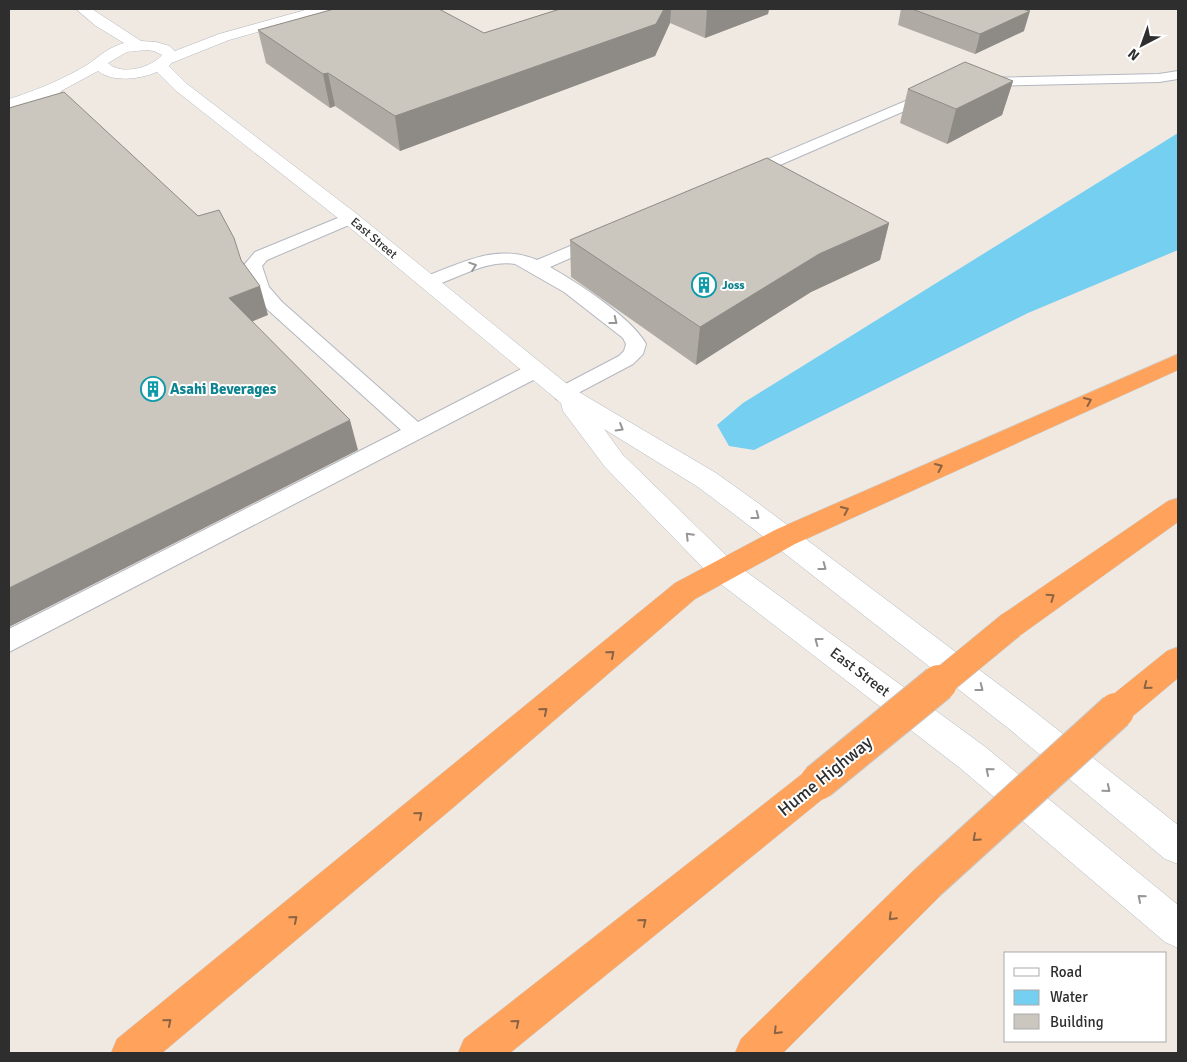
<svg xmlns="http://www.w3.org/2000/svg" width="1187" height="1062" font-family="Signika,sans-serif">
<rect width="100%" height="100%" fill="#efe9e1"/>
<!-- water -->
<path fill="#75cff0" d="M1178,133v117l-150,63 -274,137 -25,-4 -12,-21 26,-22z"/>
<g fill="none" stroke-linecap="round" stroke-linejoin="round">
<defs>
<path id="lane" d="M1178,71v8l-19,3 -179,4 -7,-4 7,-4 179,-4z
M934,89l5,1 2,3 -2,3 -189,82h-12l-2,-3 2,-3z
M350,213l6,1 2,4 -2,4 -89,38 -5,6 7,21 13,15 136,120 109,-56 7,-1 7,1 3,5 -3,5 -532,276v-23l392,-199 -133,-120 -17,-22 -7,-23 11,-13z
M599,234l6,1 3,4 -3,4 -55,24c28,16 81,50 96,77l-3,10 -10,10 -70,37 -7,-2 -3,-5 3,-5 63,-33 5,-5 2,-7 -3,-6 -59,-46 -49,-28c-30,-5 -59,16 -88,24l-6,-2 -3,-4 3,-4c38,-13 74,-36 116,-18z"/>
<path id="street" d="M309,9h22l-2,3 -100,28 -55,22 -6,2 -8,-5 2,-3 57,-22z"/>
<path id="secondary" d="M76,9h16l49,32 15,1 14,4 8,9 -9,11 18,18 170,130 215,174 144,85 42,30 272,205 148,117v39l-13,-5 -157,-131 -270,-211 -40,-30 -94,-58 19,26 110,107 251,184 194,159v43l-13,-6 -205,-174 -247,-190 -108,-111 -42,-56 -2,-8 -218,-181 -168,-132 -18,-18c-17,7 -43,11 -59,-1l-37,20 -2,4 -50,14v-10c24,-7 65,-24 85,-39 10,-8 17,-13 30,-17l-28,-17zM146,50l8,1 8,4c-11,13 -41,21 -54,8l19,-11z"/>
<path id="highway" d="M1178,354v16l-383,174 -100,55 -240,207 -293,247h-51l6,-14 558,-456 100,-53z
M1178,498v24l-156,112 -11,3 -11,-3 -4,-9 4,-9 168,-115z
M1178,647v31l-51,43 -11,4 -11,-4 -5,-10 5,-10 62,-50z
M818,767l12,4 5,11 -5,11 -320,260h-52l6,-14 342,-268z
M927,865l13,5 5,13 -5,13 -157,157h-48l6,-14 173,-169z"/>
</defs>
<!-- lane casing -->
<use href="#lane" stroke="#b4b7c1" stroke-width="2"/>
<!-- street casing -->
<use href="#street" stroke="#b4b7c1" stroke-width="1"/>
<!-- secondary casing -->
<use href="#secondary" stroke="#b4b7c1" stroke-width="1"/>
<!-- highway casing -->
<use href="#highway" stroke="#c9c9c9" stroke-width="1"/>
<!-- lane -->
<use href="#lane" fill="#fff" fill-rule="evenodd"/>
<!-- street -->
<use href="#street" fill="#fff" fill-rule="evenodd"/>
<!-- secondary -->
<use href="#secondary" fill="#fff" fill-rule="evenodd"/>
<!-- highway -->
<use href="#highway" fill="#ffa35c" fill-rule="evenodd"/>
<defs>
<path id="highway-bridge-far1" d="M938,685l73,-60"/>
<path id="highway-bridge" d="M818,782l121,-99
M927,883l189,-172"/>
</defs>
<!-- highway-bridge-far1 casing -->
<use href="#highway-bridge-far1" stroke="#c9c9c9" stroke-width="29" stroke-linecap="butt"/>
<!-- highway-bridge casing -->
<use href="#highway-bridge" stroke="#c9c9c9" stroke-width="38" stroke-linecap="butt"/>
<!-- highway-bridge-far1 -->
<use href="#highway-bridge-far1" stroke="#ffa35c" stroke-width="28"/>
<!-- highway-bridge -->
<use href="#highway-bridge" stroke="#ffa35c" stroke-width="36"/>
</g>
<!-- wall -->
<path fill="#afaba4" d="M560,9h209l-1,5 -63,24 -35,-15 -15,33 -255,95 -65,-45 -5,2 -64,-45 -8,-33 226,3z
M901,9h121l2,22 -49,23 -77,-29z
M1013,81l-11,34 -55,29 -47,-21 8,-34z
M889,223l-9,37 -69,32 -115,73 -125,-88 -1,-37z"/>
<!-- shaded-wall -->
<path fill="#8e8b86" d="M664,9h7l-1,14 -15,33 -255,95 -5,-35z
M707,9h62l-1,5 -63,24z
M1030,11l-6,20 -49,23 5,-20z
M328,73l7,33 -5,2 -7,-34z
M1013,81l-11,34 -55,29 9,-35z
M889,223l-9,37 -69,32 -115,73 4,-38 119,-73z
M260,286l8,29 -29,12 -10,-29z
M350,420l8,30 -349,177v-39z"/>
<!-- building -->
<path fill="#cbc7bf" stroke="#8e8b86" d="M334,9h105l45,24 76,-24h104l-8,15 -261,92 -67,-43 -5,1 -65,-44z
M912,9h110l8,2 -50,23z
M965,62l48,19 -57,28 -48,-20z
M64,92l134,124 21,-6 15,28 7,22 19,26 -31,12 121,122 -341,168v-480z
M767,158l122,65 -70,31 -119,73 -130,-87z"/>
<!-- one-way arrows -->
<defs><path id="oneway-chevron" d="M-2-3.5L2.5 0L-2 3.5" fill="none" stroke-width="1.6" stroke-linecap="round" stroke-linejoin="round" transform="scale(1.25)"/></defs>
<g stroke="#969696">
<use href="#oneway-chevron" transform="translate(473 266) rotate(-19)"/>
<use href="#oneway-chevron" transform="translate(614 321) rotate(38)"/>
<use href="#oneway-chevron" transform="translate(620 428) rotate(31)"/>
<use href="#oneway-chevron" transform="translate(756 516) rotate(37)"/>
<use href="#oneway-chevron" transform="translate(689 536) rotate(-135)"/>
<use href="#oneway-chevron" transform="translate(823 567) rotate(37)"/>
<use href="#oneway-chevron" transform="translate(818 641) rotate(-143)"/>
<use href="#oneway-chevron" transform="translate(980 688) rotate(38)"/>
<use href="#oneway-chevron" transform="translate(989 771) rotate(-140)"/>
<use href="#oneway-chevron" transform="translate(1107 789) rotate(39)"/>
<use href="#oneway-chevron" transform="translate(1141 898) rotate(-140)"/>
</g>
<g stroke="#8c6343">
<use href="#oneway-chevron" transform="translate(1088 401) rotate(-24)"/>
<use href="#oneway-chevron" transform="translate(939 467) rotate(-24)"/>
<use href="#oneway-chevron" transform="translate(845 510) rotate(-25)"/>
<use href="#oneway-chevron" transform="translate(1051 597) rotate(-35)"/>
<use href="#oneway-chevron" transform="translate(611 654) rotate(-41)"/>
<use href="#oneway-chevron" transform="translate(1147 686) rotate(141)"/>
<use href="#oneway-chevron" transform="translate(544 711) rotate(-40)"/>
<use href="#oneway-chevron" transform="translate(419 815) rotate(-40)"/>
<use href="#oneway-chevron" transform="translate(976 838) rotate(138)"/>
<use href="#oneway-chevron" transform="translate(892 917) rotate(135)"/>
<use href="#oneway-chevron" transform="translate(294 919) rotate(-40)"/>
<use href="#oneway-chevron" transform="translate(643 922) rotate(-39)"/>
<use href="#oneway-chevron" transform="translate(168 1022) rotate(-40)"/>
<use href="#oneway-chevron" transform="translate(516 1023) rotate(-39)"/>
<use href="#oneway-chevron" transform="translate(777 1031) rotate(135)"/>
</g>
<!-- icons -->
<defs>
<symbol id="building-ring" viewBox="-11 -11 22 22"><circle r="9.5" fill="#fff" stroke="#0f9aa8" stroke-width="1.5"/><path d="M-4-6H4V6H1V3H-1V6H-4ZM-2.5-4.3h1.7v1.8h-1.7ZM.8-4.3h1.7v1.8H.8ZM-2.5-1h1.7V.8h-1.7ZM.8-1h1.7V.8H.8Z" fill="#0f9aa8"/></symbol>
</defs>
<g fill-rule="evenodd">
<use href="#building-ring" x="690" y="271" width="28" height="28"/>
<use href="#building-ring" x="139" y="375" width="28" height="28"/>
</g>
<g text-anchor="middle" stroke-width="4" stroke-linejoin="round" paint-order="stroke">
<!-- far-street labels -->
<g font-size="12" fill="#2e2e2e" stroke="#fff">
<text transform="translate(374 238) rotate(40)" y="4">East Street</text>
</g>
<!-- far-culture labels -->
<g font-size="12" font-weight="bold" fill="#0d838f" stroke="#fff" text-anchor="start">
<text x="722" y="289">Joss</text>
</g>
<!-- culture labels -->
<g font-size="15" font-weight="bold" fill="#0d838f" stroke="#fff" text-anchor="start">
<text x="170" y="394">Asahi Beverages</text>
</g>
<!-- street labels -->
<g font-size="15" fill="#2e2e2e" stroke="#fff">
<text transform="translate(860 672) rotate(37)" y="5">East Street</text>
</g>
<!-- near-street labels -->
<g font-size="18" fill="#2e2e2e" stroke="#fff">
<text transform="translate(825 776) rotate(-39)" y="6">Hume Highway</text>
</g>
</g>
<!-- border -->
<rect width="1187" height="1062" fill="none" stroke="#2e2e2e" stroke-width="20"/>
<!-- legend -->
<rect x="1004" y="952" width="162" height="90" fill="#ffffff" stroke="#ababab"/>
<rect x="1014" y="968" width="25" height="8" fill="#ffffff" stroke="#ababab"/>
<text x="1050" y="977" font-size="15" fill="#2e2e2e">Road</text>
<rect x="1014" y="990" width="25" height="15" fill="#75cff0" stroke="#ababab"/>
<text x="1050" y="1002" font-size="15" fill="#2e2e2e">Water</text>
<rect x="1014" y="1014" width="25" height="15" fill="#cbc7bf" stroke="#ababab"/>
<text x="1050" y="1027" font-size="15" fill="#2e2e2e">Building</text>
<!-- north arrow -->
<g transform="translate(1142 45) rotate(221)" stroke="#ffffff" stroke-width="4" paint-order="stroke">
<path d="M0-4L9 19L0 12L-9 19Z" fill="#2e2e2e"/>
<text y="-8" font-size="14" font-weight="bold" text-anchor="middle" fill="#2e2e2e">N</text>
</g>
</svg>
